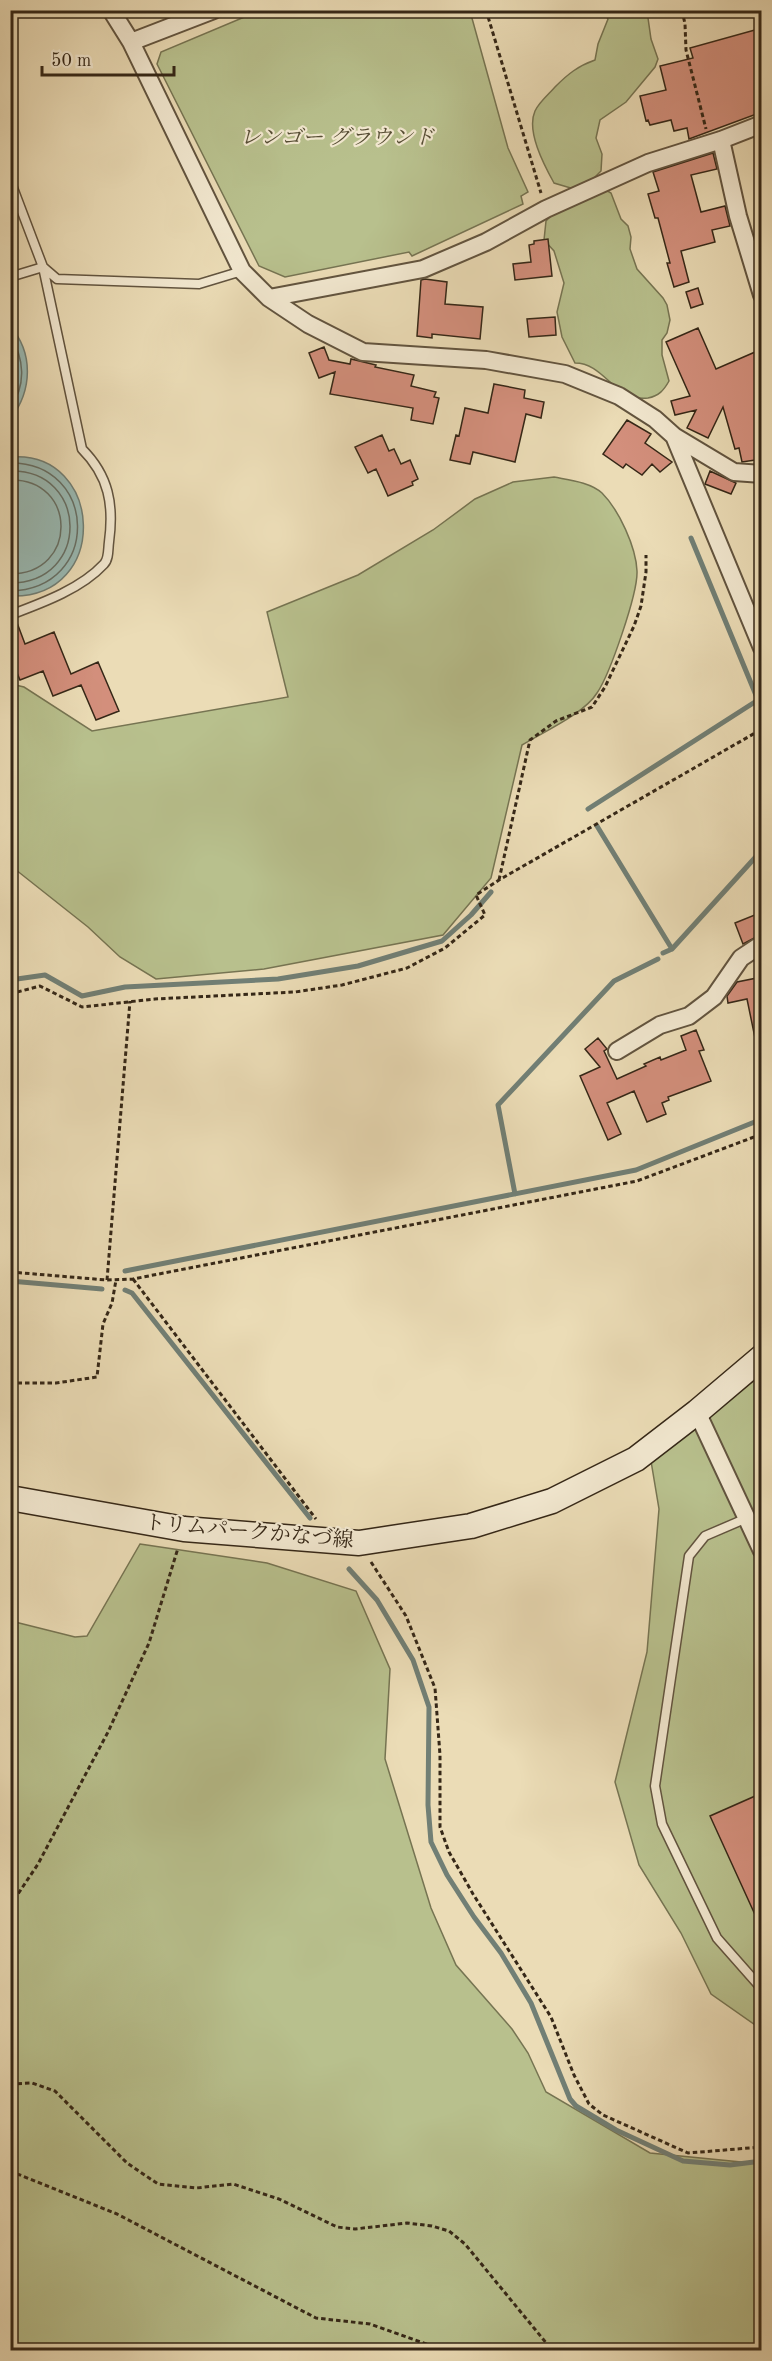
<svg xmlns="http://www.w3.org/2000/svg" width="772" height="2361" font-family="'Old Standard TT','Noto Serif JP',serif">
<rect width="100%" height="100%" fill="#ebdcb6"/>
<filter id="stains"><feTurbulence type="fractalNoise" baseFrequency=".00333" numOctaves="4"/><feColorMatrix values="0 0 0 0 .2 0 0 0 0 .09 0 0 0 0 .02 0 0 0 .5 -.17"/></filter>
<radialGradient id="worn" r=".72"><stop offset=".6" stop-color="#630" stop-opacity="0"/><stop offset="1" stop-color="#630" stop-opacity=".3"/></radialGradient>
<!-- green -->
<path fill="#b8c08d" stroke="#767452" stroke-width="1.5" d="M261,10l209,1 38,137 20,44 -7,4 2,8 -111,52 -3,-4 -124,25 -26,-11 -102,-202 4,-12z
M603,11h44l4,28 7,20 -3,8 -29,35 -26,18 -4,18 6,16 -1,17 -14,14 -13,4 -20,-6c-10,-18 -28,-52 -19,-72 4,-9 14,-17 21,-25 12,-12 22,-20 39,-26l3,-16 10,-25z
M604,189l7,4 10,26 7,7 3,11 -1,12 7,20 26,29 4,7 3,15 -3,13 -5,7v15l7,26c-5,9 -10,15 -21,17 -34,4 -43,-35 -73,-35l-13,-26 -5,-25 7,-29 -10,-32 -10,-11 2,-19 11,-12z
M554,477c15,3 36,5 48,16 17,17 34,54 35,78 1,22 -27,103 -40,122 -13,21 -54,39 -75,52l-31,133 -48,57 -179,34 -108,10 -36,-22 -32,-30 -77,-61v-182l13,3 68,44 196,-34 -21,-85 91,-37 75,-45 42,-31 38,-17z
M761,1375v654l-50,-35 -30,-61 -42,-68 -24,-83 32,-130 12,-143 -8,-48z
M140,1544l127,19 89,28 34,78 -5,90 46,149 25,57 56,64 16,24 18,39 104,61 111,11v186h-750v-729l64,16 12,-1z"/>
<!-- water -->
<path fill="#99bab4" stroke="#717f75" stroke-width="1.5" d="M10,326c24,27 22,65 1,92z
M11,457c93,-7 100,142 0,139z"/>
<g fill="none" stroke-linecap="round" stroke-linejoin="round">
<!-- shore -->
<path stroke="#677066" stroke-width="1.5" d="M10,335c14,23 17,50 0,73
M10,463c88,-1 92,126 0,128
M10,471c79,-2 81,112 0,112
M10,480c67,-2 69,94 0,94"/>
<!-- stream -->
<path stroke="#717f75" stroke-width="5" d="M588,809l170,-109 -67,-162
M597,826l75,123 -9,4
M672,949l90,-99
M10,980l35,-5 37,21 43,-9 153,-8 80,-13 84,-25 29,-26 20,-23
M515,1194l-17,-89 116,-124 44,-22
M125,1271l511,-101 126,-51
M10,1281l92,8
M125,1290l7,3 178,225
M349,1569l28,31 36,60 16,47 -1,98 3,37 16,33 27,42 27,36 30,50 39,96 6,7 40,24 67,31 47,4 32,-4"/>
</g>
<!-- building -->
<path fill="#d38f7c" stroke="#352717" stroke-width="1.5" d="M762,28v84l-73,27 -2,-11 -13,3 -3,-11 -21,5 -2,-5 -2,1 -6,-25 26,-6 -6,-24 33,-8 -3,-10z
M713,153l4,16 -26,6 10,37 24,-6 5,20 -18,4 3,12 -34,9 8,31 -15,5 -7,-24h3l-12,-45h-3l-7,-24 11,-3 -6,-19z
M548,239l4,37 -37,4 -2,-16 18,-2 -2,-17 5,-1v-3z
M425,279l22,3 -2,22 38,3 -3,32 -48,-5v4l-15,-2 4,-56z
M698,288l5,16 -12,4 -5,-16z
M555,317l1,18 -27,2 -2,-18z
M698,328l18,41 46,-20v46l-6,2 6,20v42l-20,3 -3,-14 -4,1 -12,-42 -15,31 -21,-10 9,-18 -21,5 -4,-14 19,-5 -24,-54z
M324,347l5,13 21,4 1,-5 25,6 -1,2 39,8 -3,11 25,6 -2,5 5,1 -6,26 -22,-4 2,-12 -83,-14 5,-22 -16,6 -10,-25z
M494,384l31,6 -1,8 20,4 -3,16 -15,-4 -11,48 -42,-10 -3,12 -20,-4 6,-25 3,1 6,-28 23,5z
M627,420l24,14 -6,9 27,19 -12,10 -8,-8 -10,11 -16,-11 -3,4 -20,-14z
M382,435l7,16 5,-2 7,15 9,-4 8,19 -6,3 1,3 -25,11 -12,-27 -8,4 -13,-26z
M710,471l26,12 -5,11 -26,-10z
M16,620l9,24 29,-12 17,42 27,-12 21,49 -23,9 -15,-35 -28,11 -10,-25 -23,9 -10,-24v-35z
M762,912v22l-19,10 -8,-21z
M762,977v60l-7,1 -8,-39 -19,4 -1,-7 10,-14z
M696,1030l8,20 -5,1 12,30 -43,16 1,3 -7,3 4,11 -19,8 -13,-31 -27,12 14,31 -13,6 -28,-64 20,-9 -15,-18 13,-11 9,11 -3,2 13,28 29,-13 -2,-2 16,-7 1,3 25,-10 -5,-14z
M762,1793v137l-52,-114z"/>
<g fill="none" stroke-linecap="round" stroke-linejoin="round">
<defs>
<path id="service" d="M10,180l33,87 14,12 142,5 43,-13
M10,277l33,-10 39,182c27,27 32,56 27,93 -1,7 0,17 -5,22 -23,25 -62,39 -94,51
M747,1518l-42,18 -16,20 -34,230 7,38 55,114 45,51"/>
<path id="minor" d="M111,10l20,32 111,229 27,27 39,26 55,28 123,8 79,14 54,22 36,23 19,17 60,36 28,2
M131,42l83,-32
M721,140l17,76 24,79
M269,298l154,-29 63,-27 60,-33 102,-46 73,-23 41,-16
M674,436l88,212
M617,1051l43,-26 29,-9 25,-19 27,-39 21,-14
M697,1412l65,139"/>
<path id="secondary" d="M10,1498l174,31 175,14 112,-17 81,-25 84,-42 61,-47 65,-55"/>
</defs>
<!-- service casing -->
<use href="#service" stroke="#62543f" stroke-width="11"/>
<!-- minor casing -->
<use href="#minor" stroke="#62543f" stroke-width="20"/>
<!-- secondary casing -->
<use href="#secondary" stroke="#352717" stroke-width="27"/>
<!-- path -->
<path stroke="#352717" stroke-width="3" stroke-dasharray="4.5 3" stroke-linecap="butt" d="M486,10l55,183
M682,10l3,14 1,26 20,79
M499,880l31,-140 26,-19 36,-14 13,-20 29,-61 7,-20 5,-34v-17
M10,994l30,-8 42,21 73,-8 140,-7 47,-7 65,-17 38,-20 40,-33 -9,-20 23,-15 263,-151
M10,1272l97,8 26,-1 504,-98 125,-47
M133,1279l183,240
M107,1280l23,-279
M10,1383h46l41,-6 6,-53 9,-21 4,-23
M371,1562l35,54 29,72 5,67v72l9,25 24,42 78,123 23,58 15,29 14,11 85,38 74,-6
M10,1906l28,-42 70,-132 41,-89 29,-95
M10,2084l22,-1 23,8 72,72 31,21 38,4 37,-4 46,15 58,28 18,2 52,-6 25,3 17,5 16,13 87,106
M10,2171l107,43 199,104 54,6 73,26"/>
<!-- service -->
<use href="#service" stroke="#f2e8d0" stroke-width="8"/>
<!-- minor -->
<use href="#minor" stroke="#f2e8d0" stroke-width="16"/>
<!-- secondary -->
<use href="#secondary" stroke="#f2e8d0" stroke-width="24"/>
</g>
<g text-anchor="middle" stroke-width="4.5" stroke-linejoin="round" paint-order="stroke">
<!-- park labels -->
<g font-size="21" font-style="italic" fill="#564d34" stroke="#f2e8d0">
<text x="337" y="144">レンゴー グラウンド</text>
</g>
<!-- street labels -->
<g font-size="21" fill="#352717" stroke="#f2e8d0">
<text transform="translate(249 1531) rotate(5)" y="7">トリムパークかなづ線</text>
</g>
</g>
<!-- margin -->
<rect width="772" height="2361" fill="none" stroke="#ebdcb6" stroke-width="36"/>
<rect x="12" y="12" width="748" height="2337" fill="none" stroke="#352717" stroke-width="3"/>
<rect x="18" y="18" width="736" height="2325" fill="none" stroke="#352717" stroke-width="1.5"/>
<!-- scale -->
<path d="M42 66v9h132v-9" fill="none" stroke="#352717" stroke-width="3"/>
<text x="51" y="66" font-size="18" fill="#352717" stroke="#f2e8d0" stroke-width="4.5" paint-order="stroke">50 m</text>
<rect width="100%" height="100%" filter="url(#stains)"/>
<rect width="100%" height="100%" fill="url(#worn)"/>
</svg>
